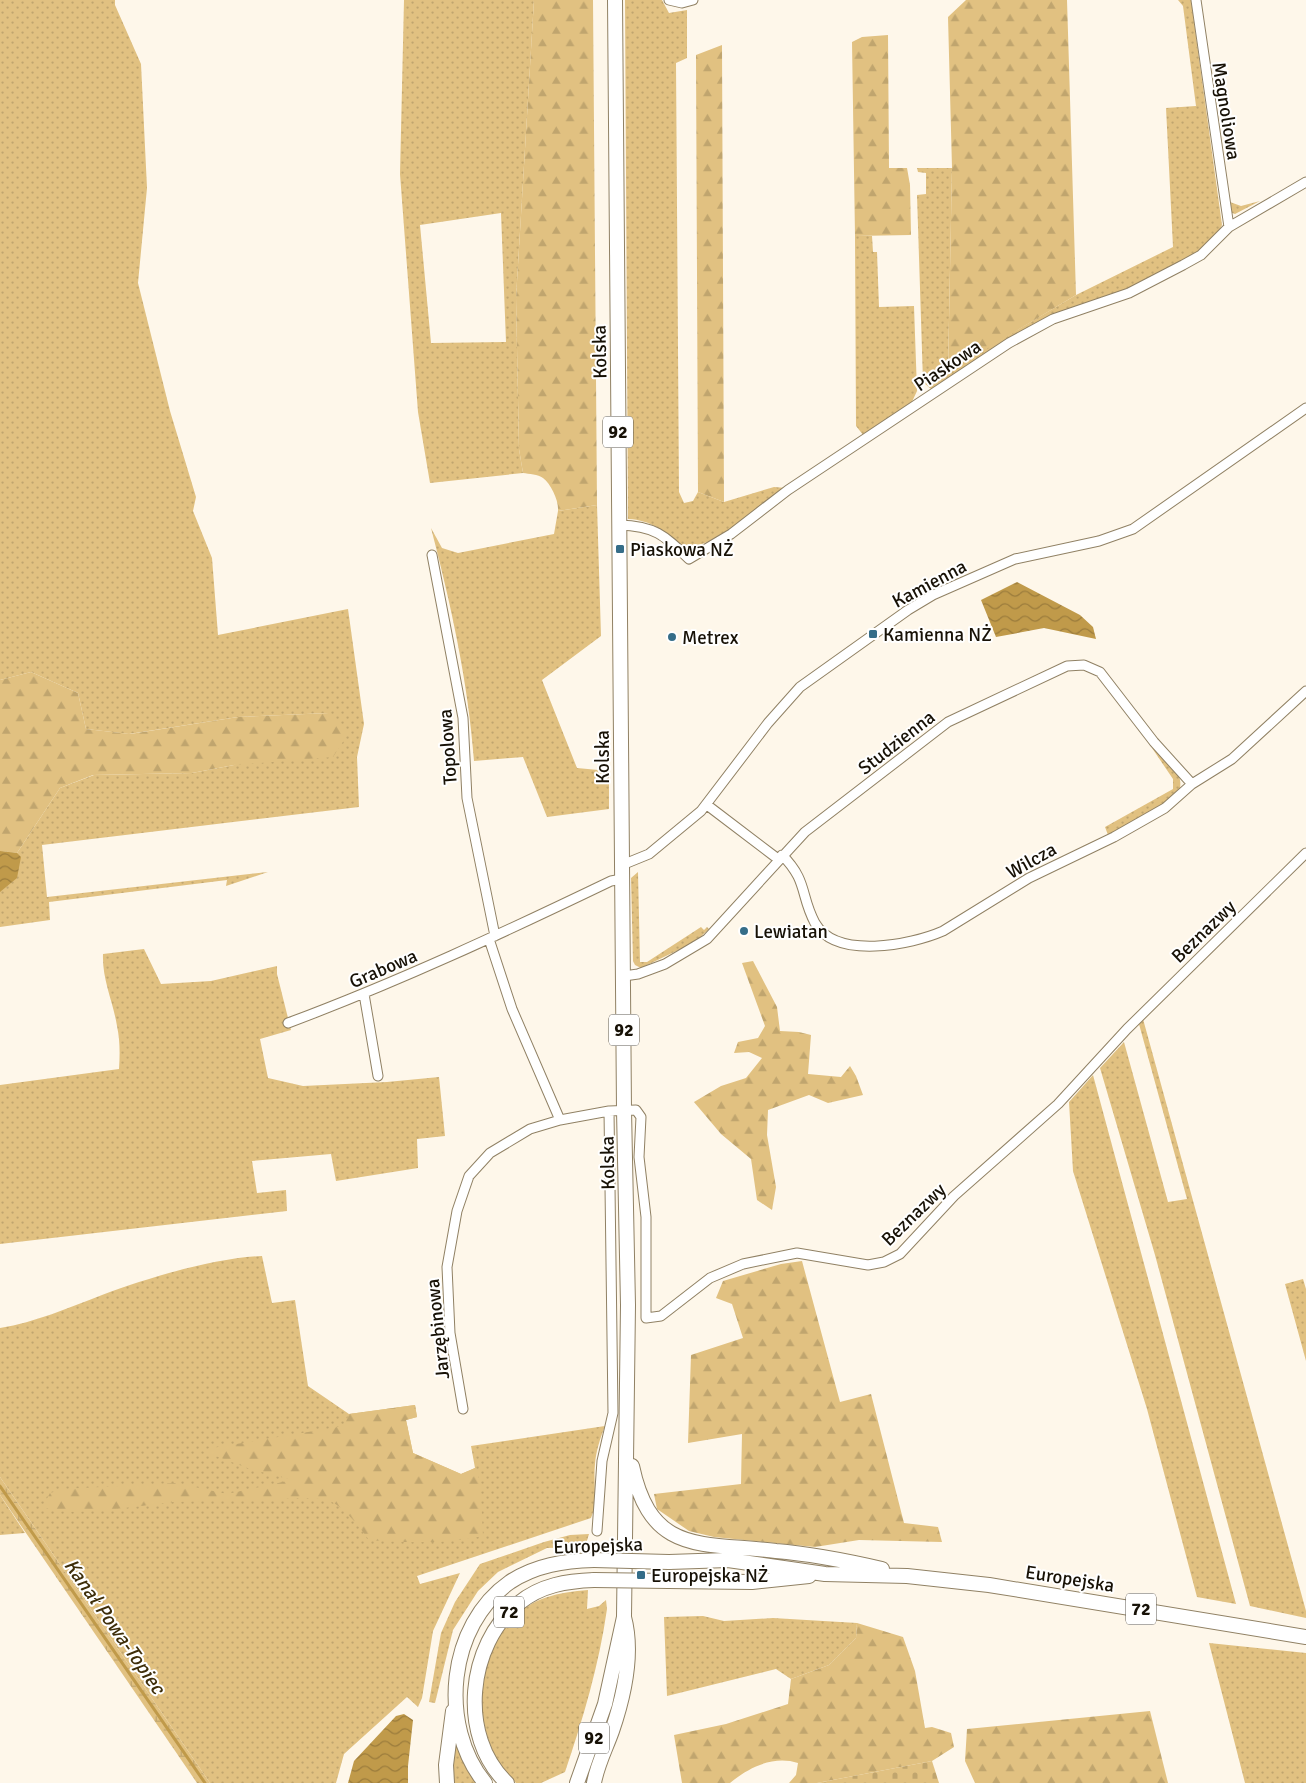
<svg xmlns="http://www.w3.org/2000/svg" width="1306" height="1783" font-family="Signika,sans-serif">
<defs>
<pattern id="grass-dots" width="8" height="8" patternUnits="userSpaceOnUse" patternTransform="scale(1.25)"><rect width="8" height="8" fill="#e1c181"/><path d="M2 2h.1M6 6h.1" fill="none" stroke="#c0a56e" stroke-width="1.8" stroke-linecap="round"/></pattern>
<pattern id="forest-firs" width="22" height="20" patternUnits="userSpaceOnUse" patternTransform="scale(1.25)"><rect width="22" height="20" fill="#e1c181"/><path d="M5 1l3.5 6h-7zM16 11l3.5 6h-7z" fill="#c0a56e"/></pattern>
<pattern id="wetland-marsh" width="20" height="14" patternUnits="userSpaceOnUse" patternTransform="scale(1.25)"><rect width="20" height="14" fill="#e1c181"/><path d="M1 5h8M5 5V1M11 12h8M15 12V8" fill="none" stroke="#c0a56e"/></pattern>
<pattern id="cemetery-stones" width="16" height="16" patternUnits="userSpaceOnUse" patternTransform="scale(1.25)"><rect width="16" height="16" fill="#e1c181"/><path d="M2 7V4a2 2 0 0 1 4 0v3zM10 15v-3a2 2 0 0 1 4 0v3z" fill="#c0a56e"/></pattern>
<pattern id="water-waves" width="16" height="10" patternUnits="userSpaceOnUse" patternTransform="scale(1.25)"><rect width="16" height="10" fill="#c09a4a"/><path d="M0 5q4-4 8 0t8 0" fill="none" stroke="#9b7c3c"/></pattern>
</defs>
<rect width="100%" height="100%" fill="#fef7ea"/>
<!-- grass -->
<path fill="url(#grass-dots)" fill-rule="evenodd" d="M0,0h115v5l26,59 6,124 -9,95 32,128 26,86 -3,14 19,47 6,77 130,-26 16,115 -7,33 2,50 -317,38 5,52 221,-25 -42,14 1,-6 -178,22 1,18 -50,7v-76l17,2 43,-65 34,-13 98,-2 42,-8 95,-52 -91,4 -109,17 -43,-5 -8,-36 -47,-21 -31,8z
M404,0h130l-18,298 3,151 4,24 -93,10 -12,-71 -18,-238zM501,213l5,129 -75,1 -11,-118z
M625,0h37l7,13 18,-3v48l-11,5 3,429 5,11 9,-2 5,-9 26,10 50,-15 12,1c-18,13 -85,70 -104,57 -18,-13 -30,-25 -54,-26z
M1178,0h13l31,225 -5,10 -32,27 -88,40 -45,14 -120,74 -9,-8 -6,-187 9,-1v-21l-8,-1 -1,-4h35l-4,203 128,-76 97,-48 -7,-139 30,-2 -13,-100z
M1213,105h3l14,97 11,4 19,-5 -25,13 -6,-2z
M855,236h17l1,16h4l2,55 35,-1 3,85 -6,13 -47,32 -8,-10z
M597,505l4,131 -59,44 35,88 32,3v38l-62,8 -24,-60 -49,4c-6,-80 -23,-156 -43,-233l11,20 16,5 96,-19 4,-23z
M1152,748c9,7 26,20 28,32 1,5 0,11 -3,15 -14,16 -75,46 -96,52l27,-12 -3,-8 68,-38v-10z
M638,872l2,90h7l54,-35 3,3 3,-3 2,2 -14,13 -54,26 -6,-3 -2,-4 -2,-83z
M144,949l17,35 50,-3 66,-15v8l14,56 -31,9 8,39 35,8 84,-4 52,-5 6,59 -28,3 1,29 -82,13 -5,-27 -79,7 5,32 29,-3 1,21 -287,33v-159l119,-16c1,-15 1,-29 -2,-43 -4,-25 -15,-46 -14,-72z
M1143,1019l163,592v7l-56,-12 -95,-351 -55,-187 24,-26 44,160 19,-3 -48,-175z
M1093,1075l143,529 -39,-7 -50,-188 -74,-238 -4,-69z
M262,1256l10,47 23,-3 13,86 41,28 66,-9 2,12 -11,3 7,33 48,21 14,-6 -4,-22 134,-20c-5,13 -9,25 -10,38 -2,18 3,38 -4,54l-174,58 3,8 40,-11 -27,58 -11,67 -4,9 -11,-10 -63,57 -8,29h-126l-210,-306v-149c36,-6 68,-20 102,-33 45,-17 112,-37 160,-39z
M1303,1279l3,10v72l-21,-77z
M0,1495l25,38 -25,2z
M589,1534l-4,13 -38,1 -49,24 -20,19 -25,39 -18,73 -6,-1 12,-69 14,-31 25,-38 64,-22 26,-7z
M588,1590l-1,19 12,-3 7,-6 1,9c-8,56 -24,110 -42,163l-24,11h-25c-44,-41 -45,-119 -5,-163 20,-22 48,-28 77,-30z
M703,1616l21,5 49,-3 84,5 -1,15 -27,27 -38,14 -15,-10 -109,27 -3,-79z
M1209,1643l97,10v130h-61z
M454,1739l3,1 10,30 9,13h-24z"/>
<!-- forest -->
<path fill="url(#forest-firs)" d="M534,0h59l4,505 -39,6c1,-10 -7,-27 -15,-33 -5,-4 -14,-4 -20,-5l-4,-24 -3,-151z
M966,0h101l9,295 -128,77 4,-204 -4,-151z
M888,35l1,133h18l3,17 1,50 -56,1 -3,-194 10,-5z
M722,45l2,457 -26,-10 -2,-437z
M31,672l47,21 8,36 44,5 108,-17 91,-4 19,21 -15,23 -99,8 -42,8 -99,2 -33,13 -43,65 -17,-2v-171z
M753,961l24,46 3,24 19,1 12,3 -3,39 33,3 9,-11 6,10 7,19 -35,8 -19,-8 -41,15 -1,25 9,52 -4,23 -15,-10 -6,-41 -30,-25 -27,-32 27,-16 25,-8 16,-20 -13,-6 -15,1 4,-11 20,-4 7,-12 -23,-63z
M802,1261l38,141 31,-8 33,129 34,4 4,15 -83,-2 -44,7 -101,-10 -25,-6 -32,-22 -3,-15 87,-10 1,-50 -54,9 3,-88 52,-17 -11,-34 -16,-6 7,-17 58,-17z
M415,1405l2,12 -11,3 7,33 48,21 14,-6 5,13 3,55c-37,8 -76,7 -114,4 -10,-13 -21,-29 -37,-38 -14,-7 -58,-2 -75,-2 -27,2 -56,0 -83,2 -26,2 -113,18 -131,4l7,-13 14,-4 112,-6 51,11 65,-14 -42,-11 -50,-19 144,-24 5,-12z
M857,1623l46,14 12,34 10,57 7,-1 19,6 3,14 -22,14 -115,22h-28l7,-8 2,-12c-24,-8 -49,4 -68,20h-48l-8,-48 52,-11 62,-20 3,-25 38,-14 27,-27z
M1150,1711l18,72h-193l-10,-22 2,-32z"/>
<!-- wetland -->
<path fill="url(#wetland-marsh)" d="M0,1477l210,306h-13l-197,-288z"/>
<!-- cemetery -->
<path fill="url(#cemetery-stones)" d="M932,1761l7,22h-122z"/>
<!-- water -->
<path fill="url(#water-waves)" d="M1017,582l63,33 13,12 3,12 -52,-11 -48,9 -15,-37z
M0,851l17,2 4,4 -4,21 -17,14z
M404,1714l9,6 -5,46v17h-60l6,-22 42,-45z"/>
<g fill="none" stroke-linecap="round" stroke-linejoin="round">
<!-- stream -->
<path stroke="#c09a4a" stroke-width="3" d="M0,1486l205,297"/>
<defs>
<path id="minor" d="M669,0l13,3 11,-3
M1196,0l33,227
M619,525c36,1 45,10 70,34l42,-25 57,-44 221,-147 44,-24 76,-26 54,-28 18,-10 28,-28 77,-45
M432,555l31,163 4,80 28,138
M707,805l71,54
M782,855c26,26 18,40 33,68 21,37 96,22 128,8l86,-53 85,-41 51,-29 27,-24 40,-25 74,-68
M622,865l27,-11 52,-43 67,-88 32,-36 108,-77 25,-15 82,-36 84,-18 34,-12 173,-121
M489,939l23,70 48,111
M624,976l14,-2 27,-10 42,-25 98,-107 143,-110 119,-56 17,-1 16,7 54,70 38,42
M364,994l14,82
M288,1023c110,-41 217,-91 323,-142l11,-2
M463,1409l-13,-76 -3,-66 10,-56 12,-35 21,-23 40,-24 30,-9 49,-9 27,-1 5,7 -2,40 7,60v101l15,-2 49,-38 33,-14 54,-11 71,12 16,-3 16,-8 54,-58 104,-92 69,-75 179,-176
M597,1531l5,-70 11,-48 -4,-302"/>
<path id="primary" d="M632,1466c19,90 70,76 144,85 37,3 71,10 106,18
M669,1562l59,-2 97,14 82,2 82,9 317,52
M669,1581l83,1 57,-6
M447,1783l-1,-18 7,-54
M485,1783c-47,-58 -37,-158 25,-201 26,-17 54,-21 84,-22
M507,1783c-49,-46 -40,-139 12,-180 22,-18 48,-22 75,-23
M577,1783l28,-79 19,-87 4,-312 -4,-195 -9,-1110
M594,1783c3,-18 12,-35 18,-52 12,-35 22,-77 12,-114"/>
</defs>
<!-- minor casing -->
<use href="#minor" stroke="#908164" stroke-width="11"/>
<!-- primary casing -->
<use href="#primary" stroke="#908164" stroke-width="16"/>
<!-- minor -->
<use href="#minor" stroke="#fff" stroke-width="9"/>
<!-- primary -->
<use href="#primary" stroke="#fff" stroke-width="14"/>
<defs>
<path id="primary-bridge" d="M594,1560l75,2
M594,1580l75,1"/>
</defs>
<!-- primary-bridge casing -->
<use href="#primary-bridge" stroke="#908164" stroke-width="16" stroke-linecap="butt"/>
<!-- primary-bridge -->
<use href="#primary-bridge" stroke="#fff" stroke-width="14"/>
</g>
<!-- markers -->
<g fill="#356d88" stroke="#fff" stroke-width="2">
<rect x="615" y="544" width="10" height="10" rx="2.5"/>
<rect x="868" y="629" width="10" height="10" rx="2.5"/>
<circle cx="672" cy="637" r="5"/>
<circle cx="744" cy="931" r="5"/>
<rect x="636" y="1570" width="10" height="10" rx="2.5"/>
</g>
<g text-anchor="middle" stroke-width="4" stroke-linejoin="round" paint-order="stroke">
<!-- shield labels -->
<g fill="#fff" stroke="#5d5851" stroke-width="1">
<rect x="603" y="416.5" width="30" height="31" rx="4"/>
<rect x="609" y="1014.5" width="30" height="31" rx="4"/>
<rect x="1126" y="1593.5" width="30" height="31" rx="4"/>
<rect x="494" y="1596.5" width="30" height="31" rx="4"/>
<rect x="579" y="1722.5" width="30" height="31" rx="4"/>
</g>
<g font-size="18" font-weight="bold" fill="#171106">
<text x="618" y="438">92</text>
<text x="624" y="1036">92</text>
<text x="1141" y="1615">72</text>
<text x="509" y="1618">72</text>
<text x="594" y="1744">92</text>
</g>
<!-- street labels -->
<g font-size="19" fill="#171106" stroke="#fff">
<text transform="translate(1227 111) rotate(81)" y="7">Magnoliowa</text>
<text transform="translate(599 352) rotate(-91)" y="7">Kolska</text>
<text transform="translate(947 365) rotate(-34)" y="7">Piaskowa</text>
<text transform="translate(929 583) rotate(-28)" y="7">Kamienna</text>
<text transform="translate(896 742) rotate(-38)" y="7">Studzienna</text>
<text transform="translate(447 747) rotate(-94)" y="7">Topolowa</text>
<text transform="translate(602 757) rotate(-90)" y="7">Kolska</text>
<text transform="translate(1031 860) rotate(-29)" y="7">Wilcza</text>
<text transform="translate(1203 931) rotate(-44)" y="7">Beznazwy</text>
<text transform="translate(383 968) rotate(-23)" y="7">Grabowa</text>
<text transform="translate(607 1163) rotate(-91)" y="7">Kolska</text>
<text transform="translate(913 1214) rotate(-44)" y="7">Beznazwy</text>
<text transform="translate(437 1329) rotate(-96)" y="7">Jarzębinowa</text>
<text transform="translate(598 1545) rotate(-2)" y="7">Europejska</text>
<text transform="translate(1070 1578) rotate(9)" y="7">Europejska</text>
</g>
<!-- poi labels -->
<g font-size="19" fill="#171106" stroke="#fff" text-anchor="start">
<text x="630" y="556">Piaskowa NŻ</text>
<text x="883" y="641">Kamienna NŻ</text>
<text x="682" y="644">Metrex</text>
<text x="754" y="938">Lewiatan</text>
<text x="651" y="1582">Europejska NŻ</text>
</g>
<!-- water labels -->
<g font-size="20" font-style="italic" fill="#3e2e0a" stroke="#fff">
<text transform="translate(115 1626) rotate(55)" y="7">Kanał Powa-Topiec</text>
</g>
</g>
</svg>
